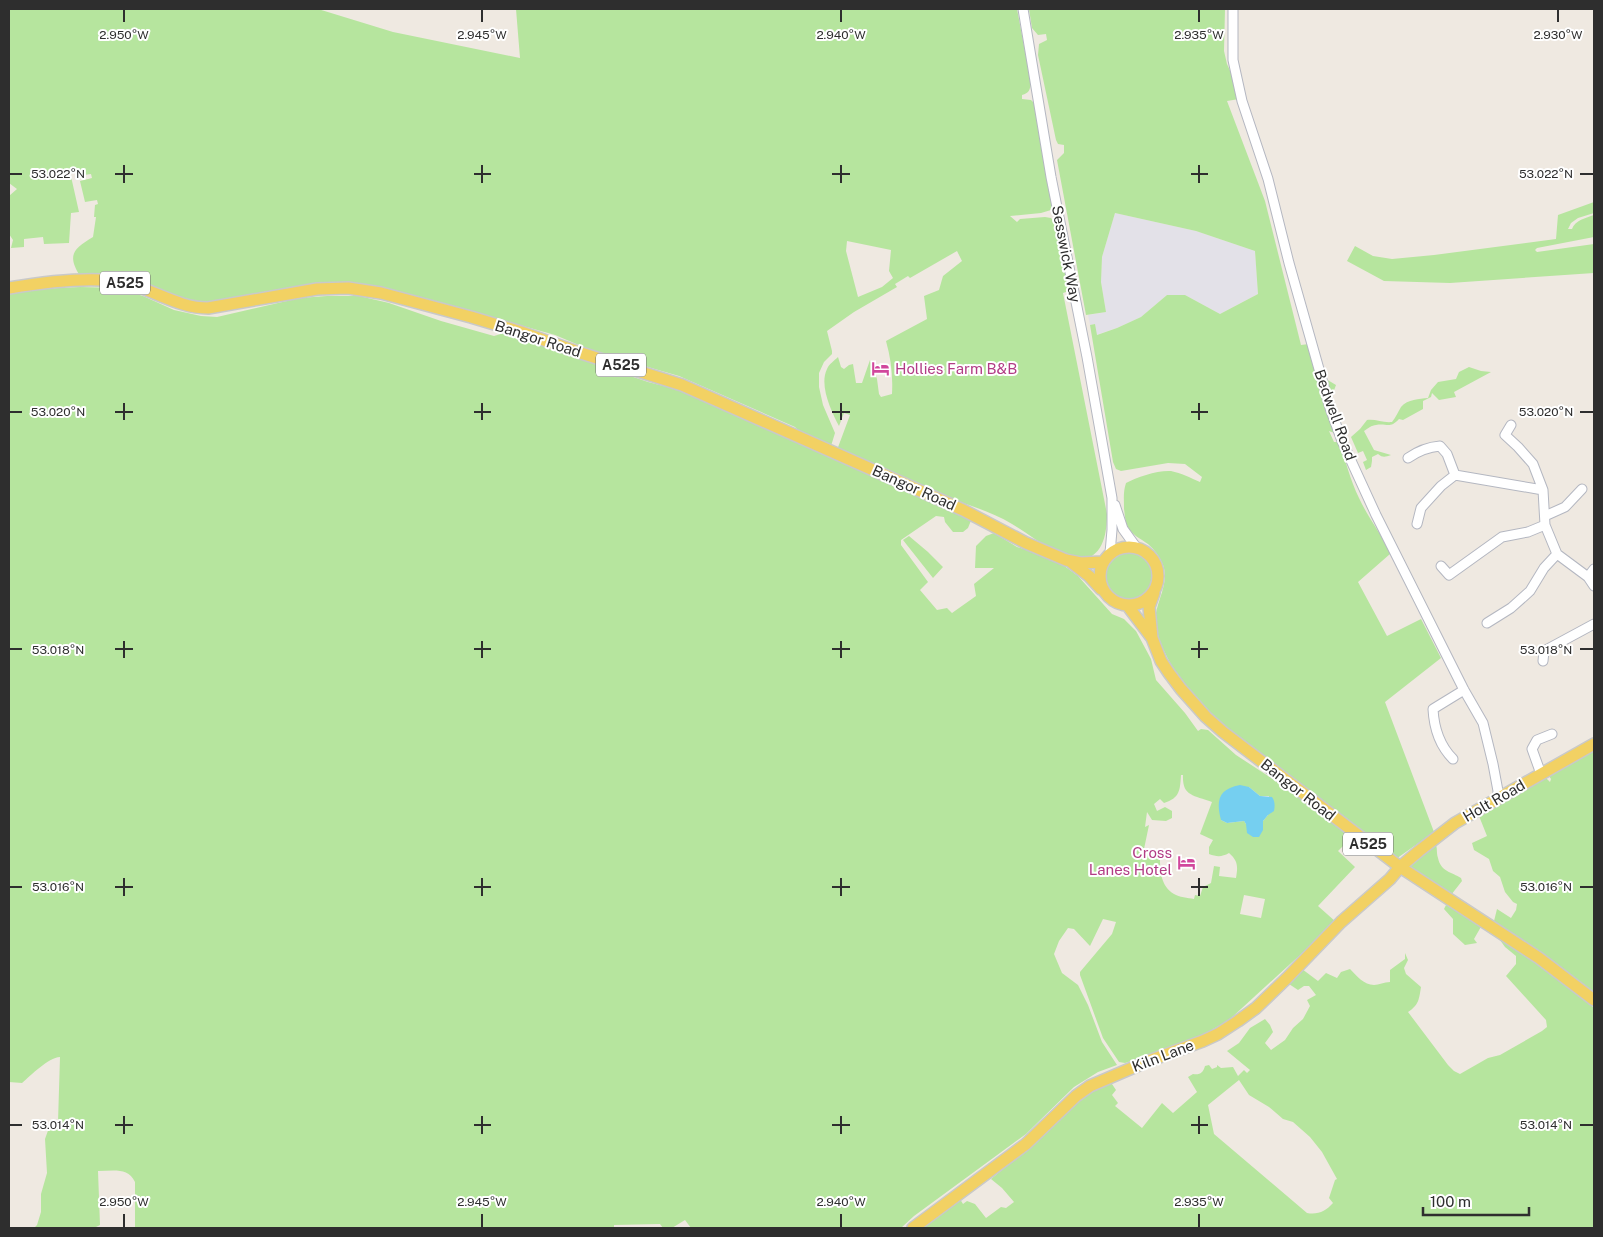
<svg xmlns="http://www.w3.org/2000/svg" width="1603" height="1237" font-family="'Public Sans',sans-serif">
<rect width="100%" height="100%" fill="#efe9e1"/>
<!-- industrial -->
<path fill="#e3e1e8" d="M1115,213l81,18 59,20 3,43 -38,20 -35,-19h-18l-26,22 -24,11 -21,7 -1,-11 -5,1 -2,-10 18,-3 -5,-30 1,-25z"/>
<!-- green -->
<path fill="#b6e59e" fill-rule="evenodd" d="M9,9h309l75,23 127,26 -4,-49h501l14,74c-1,7 -2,10 -9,12v4l9,1 4,4 18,101 -2,5 -10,3 -31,3 7,6 3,-3 25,-2 6,1 5,6 9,49 4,9v9l-6,2 44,221c0,17 -3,42 -24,45 -19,3 -55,-26 -71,-35 -25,-15 -54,-22 -82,-32 -31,-11 -63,-28 -93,-42l13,-35 -6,-2 -5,13c-8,-15 -20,-41 -12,-57 2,-5 7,-8 11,-12l3,10 3,2 5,-4 4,-1 3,19h6l8,-23 7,19 2,15 2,3 11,-3c1,-19 -1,-35 -6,-53l41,-22 -3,-23 15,-6 4,-14 19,-15 -5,-10 -47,27 -2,-2 -13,8 2,3 -43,25 -27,19 5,20v3l-8,8 -5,11v14l4,18 12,28 -4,13 -32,-15 -4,-4 -116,-51 -86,-25 -38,-16 -150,-42 -56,-9 -52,2 -89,16 -24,-1 -104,-25c-13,-21 -7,-27 13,-39l3,-20h-2l1,-12 3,-1 -1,-4 -12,2 -5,-21 12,-3 -1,-4 -7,1 -1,-5 -13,2 9,40 -8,1 -2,30 -25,1 -1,-7 -19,2v8l-13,1 2,-8 -4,-6v-38l8,-7 -8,-6zM847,241l44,9 -2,21 4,7 -11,9 -24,10 -12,-46z
M1029,9h196l-1,42 3,13 9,20 3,15 -12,2 38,100 36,144 8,-1 7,29 20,12 -9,24 10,25 -8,-3 5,11h5c7,19 11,38 20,56 9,20 23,36 31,56l-32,28 29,54 34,-17 20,39 -56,44 49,130 -38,27 -52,-40 1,15 5,5 -12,12 17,16 -37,39 18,16 -107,98 -33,19 -71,24 -6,-1 -16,-24 -23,-63v-3l32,-38 4,-12 -13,-3 -13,27 -16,-17 -6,-1 -9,13 -5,13 8,19 16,12 10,20 14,37 15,23 -19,7 -24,15 -48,47 -112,82 -13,12h-210l-6,-8 -13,8h-9l-3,-4 -46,1v3h-479v-46c-7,-15 -22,-11 -37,-11l2,54 -6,3h-60l3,-3 4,-13v-18l6,-21 -2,-34 5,-14 8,-3 2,-65c-12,1 -29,18 -38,26l-13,-1v-788l30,-5 41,-2 38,1 25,8 31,14 27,6 16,1 83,-19 27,-2h32l30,7 52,18 53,15 10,-3 144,49 31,8 190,85 12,3 91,40 -4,10 -5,4h-10l-8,-10 -1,-5 -8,-1 -35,24v5l27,37 -8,8 17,20 10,-2 5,5 24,-17 -2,-12 20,-16h-19l1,-22 10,-10 8,-3 23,14 24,7 22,11 15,11 34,38 12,5 12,12 15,28 5,21 29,33 13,18 3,-2 7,1 28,25 49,32 -1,-3c-45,-42 -113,-94 -128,-156 -5,-21 15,-42 7,-63 -3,-8 -8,-15 -15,-21 -7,-5 -16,-9 -20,-17 -3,-5 -3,-12 -4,-18 0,-10 -1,-17 2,-26 11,-6 32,-13 45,-12 10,2 20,7 29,11l2,-5 -17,-13 -17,-1 -47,8 -5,-2 -3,-7 -23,-137 5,-1 2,11 20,-7 24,-11 26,-22h18l35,19 38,-20 -3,-43 -59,-20 -81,-18 -13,44 -1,25 5,30 -20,3 -29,-155 7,-7v-8l-6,-1 -2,-4 -18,-85 1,-11 8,-4 -1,-6 -8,1 -6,-7zM1181,775h2c-1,21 10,20 29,27l-12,32 13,6 -4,7v7c8,3 13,3 20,-1 9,8 9,13 7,25l-17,-2 1,-9 -6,-1 -3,17 -8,4 -3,9 -5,-1 -1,4c-6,-1 -15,-2 -20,-5 -13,-8 -14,-22 -14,-36l-13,-5 -3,-4 5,-24 -4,2 2,-15 5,8 14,1 6,-3v-7l-7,-4 -8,4 -3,-7 6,-5 4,4c16,-5 16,-13 17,-28zM1249,787l11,9h9l-1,19 -5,6v9l-17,-6 -2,-3 -17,2 -6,-3zM1244,895l21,4 -4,19 -21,-4z
M1594,202v11l-16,5 -7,5 -3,6h4c3,-9 14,-11 22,-14v22l-57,11 -2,2 2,2 57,-8v29l-144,10 -66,-2 -37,-20 8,-15 18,10 19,3 42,-4 122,-16 2,-24z
M1469,367l12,4 10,1 -37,20 2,5 -17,3 -7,-7 -1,4 -8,4v8l-20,11 -4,-1c-9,10 -12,4 -23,6 -4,0 -9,4 -12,6l10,19 17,5c-6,2 -8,3 -13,-1l-6,3v4l-1,6 -5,3 -3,-8 4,-2 -4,-9 -5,2 -7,-16 9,-8 7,-9c9,-1 16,3 25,2 4,-5 6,-10 9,-15 7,-8 18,-8 27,-9l3,-8 7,-8 18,-3 3,-7z
M909,536l19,16 15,15 -10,11 -30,-38z
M1104 575a25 25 0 1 1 50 0a25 25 0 1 1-50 0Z
M1594,747v258l-16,-11 16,14v220h-673l39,-29 3,5 4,-3 8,3 11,14 15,-11 5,1 8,-6 -12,-14 -11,-9 23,-19 77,-71 19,-8 6,9 -4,5 6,8 -3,3 27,22 20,-25 11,10 24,-21 -9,-15 5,-3c7,1 10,-1 12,-8l4,-1 3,4 5,-2v-2l4,3 12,-1 5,9 6,-6 3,3 3,-3 -23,-19 12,-8 11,-15 15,-9 5,6 3,7 -8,11 6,7 14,-10 8,-12 10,-9 7,-13 -3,-6 9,-5 -7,-9h-5l-6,4 -12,-8 16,-13 16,12 8,-8 11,5 4,-6 9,-3c7,7 14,16 24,16 5,0 10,-3 16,-3v-12l15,-11v-6l3,7 -4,8 2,6 15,13c-2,12 -2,18 -13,25l40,53 6,6 6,3 28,-16 12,-3 42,-24 5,-4 -1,-7 -40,-44 10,-12v-8l-11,-9 -10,-14 4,-6 -5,-6 3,-12 14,9 5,-8 1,-6 -4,-2 -8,-10 -5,-15 -7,-6 -4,-12 -15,-9 -2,-7 15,-7 -8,-20 61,-36 6,-2 4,4 1,-3 -2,-3zM1239,1080l10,15 20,12 14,12 10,3 17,15 12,15 15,27 -2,1 -6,18 4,5c-7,8 -15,12 -26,10l-93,-79 -6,-29z
M1435,843c3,5 1,9 3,15 3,14 14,14 23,20l1,3 -11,14 -41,-26 1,-4z
M1446,905l36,20 -8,14 3,4 -12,2 -12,-11v-15l-9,-10z"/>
<!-- water -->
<path fill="#75cff0" d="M1240,785l9,2 11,9 12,1c3,4 3,9 2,14l-6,4 -5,6v9l-4,7h-6l-6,-4 -1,-9 -2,-3 -17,2 -6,-3c-5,-19 -3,-31 19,-35z"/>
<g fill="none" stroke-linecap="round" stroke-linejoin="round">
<defs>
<path id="minor" d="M1023,9l28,168 36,180 25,141v32l-2,23
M1233,9v51l9,41 26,78 21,84 41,145 12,33 34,74 88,175 19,33 10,41 5,27 -1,9
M1511,425l-6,10 13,12 15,17 10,26 2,35 12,29 31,23 6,9
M1408,458c10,-7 20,-11 32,-12l7,8 8,21 88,15
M1115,505l8,24 13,18
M1545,516l20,-9 17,-18
M1417,524l4,-16 20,-22 14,-11
M1441,566l8,9 53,-38 26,-5 17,-7
M1588,577l6,-8
M1487,623l24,-15 19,-17 14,-23 13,-14
M1543,661l1,-10 50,-27
M1453,759c-13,-13 -19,-31 -20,-50l31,-19
M1541,774l-9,-25 5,-9 15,-6"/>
<path id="major" d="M9,288c35,-6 88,-13 123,-4 6,1 12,5 17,7 20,8 38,17 59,17l109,-19 31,-1 33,5 90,24 50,15 60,21 101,32 281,125 63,33 40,17 15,3 21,-1
M1100 576a29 29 0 1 1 58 0a29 29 0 1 1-58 0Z
M1072,563l17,13 12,13
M1127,605l25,33 9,23 8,12 12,16 25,28 17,15 177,135 139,91 55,42
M1152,638l-3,-31 5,-14
M913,1228l113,-84 50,-48 14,-10 56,-24 57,-21 15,-7 20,-13 18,-13 31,-30 54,-56 49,-43 10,-12 19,-16 36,-28 139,-79"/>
</defs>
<!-- minor casing -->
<use href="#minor" stroke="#b4b7c1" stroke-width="11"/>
<!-- major casing -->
<use href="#major" stroke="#c9c9c9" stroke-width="14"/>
<!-- minor -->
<use href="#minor" stroke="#fff" stroke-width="9"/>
<!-- major -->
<use href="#major" stroke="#f2d163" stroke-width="11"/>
</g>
<!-- ticks -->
<path fill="none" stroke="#2e2e2e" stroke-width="2" d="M124,10v12M482,10v12M841,10v12M1199,10v12M1558,10v12M124,165v18M482,165v18M841,165v18M1199,165v18M10,174h12M115,174h18M474,174h17M832,174h18M1191,174h17M1580,174h13M124,403v17M482,403v17M841,403v17M1199,403v17M10,412h12M115,412h18M474,412h17M832,412h18M1191,412h17M1580,412h13M124,641v17M482,641v17M841,641v17M1199,641v17M10,649h12M115,649h18M474,649h17M832,649h18M1191,649h17M1580,649h13M124,878v18M482,878v18M841,878v18M1199,878v18M10,887h12M115,887h18M474,887h17M832,887h18M1191,887h17M1580,887h13M124,1116v18M482,1116v18M841,1116v18M1199,1116v18M10,1125h12M115,1125h18M474,1125h17M832,1125h18M1191,1125h17M1580,1125h13M124,1214v13M482,1214v13M841,1214v13M1199,1214v13"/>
<!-- icons -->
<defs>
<symbol id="hotel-bare" viewBox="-9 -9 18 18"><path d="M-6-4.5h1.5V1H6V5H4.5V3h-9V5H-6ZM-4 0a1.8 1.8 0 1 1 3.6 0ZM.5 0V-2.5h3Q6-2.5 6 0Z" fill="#d1479c" stroke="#fff" stroke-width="2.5" paint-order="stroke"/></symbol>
</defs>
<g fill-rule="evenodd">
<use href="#hotel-bare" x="868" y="356" width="25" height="25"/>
<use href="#hotel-bare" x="1174" y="850" width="25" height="25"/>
</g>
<g text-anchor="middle" stroke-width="4" stroke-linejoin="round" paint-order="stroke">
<!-- shield labels -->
<g fill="#fff" stroke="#6d6d6d" stroke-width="1">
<rect x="100" y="271.5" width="50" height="23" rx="4"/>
<rect x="596" y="353.5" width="50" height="23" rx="4"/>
<rect x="1343" y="832.5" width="50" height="23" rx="4"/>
</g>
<g font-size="14" font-weight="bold" fill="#2e2e2e">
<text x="125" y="288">A525</text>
<text x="621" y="370">A525</text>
<text x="1368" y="849">A525</text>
</g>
<!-- street labels -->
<g font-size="15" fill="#2e2e2e" stroke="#fff">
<text transform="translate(1066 254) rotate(79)" y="5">Sesswick Way</text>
<text transform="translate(538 339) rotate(18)" y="5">Bangor Road</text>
<text transform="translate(1335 415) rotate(70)" y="5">Bedwell Road</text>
<text transform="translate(914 488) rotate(24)" y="5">Bangor Road</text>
<text transform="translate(1298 790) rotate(38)" y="5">Bangor Road</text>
<text transform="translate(1494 801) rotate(-30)" y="5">Holt Road</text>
<text transform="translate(1163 1056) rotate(-21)" y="5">Kiln Lane</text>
</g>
<!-- hotel labels -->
<g font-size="15" fill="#b23c85" stroke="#fff" text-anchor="start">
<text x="895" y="374">Hollies Farm B&amp;B</text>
<text x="1172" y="858" text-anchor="end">Cross<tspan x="1172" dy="17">Lanes Hotel</tspan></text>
</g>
</g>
<g font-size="12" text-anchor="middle" fill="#2e2e2e" stroke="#fff" stroke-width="4" stroke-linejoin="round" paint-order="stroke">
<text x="124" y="39">2.950°W</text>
<text x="482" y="39">2.945°W</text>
<text x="841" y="39">2.940°W</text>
<text x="1199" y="39">2.935°W</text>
<text x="1558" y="39">2.930°W</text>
<text x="58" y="178">53.022°N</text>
<text x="1546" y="178">53.022°N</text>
<text x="58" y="416">53.020°N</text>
<text x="1546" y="416">53.020°N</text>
<text x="58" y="654">53.018°N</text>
<text x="1546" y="654">53.018°N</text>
<text x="58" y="891">53.016°N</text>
<text x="1546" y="891">53.016°N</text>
<text x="58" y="1129">53.014°N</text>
<text x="1546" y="1129">53.014°N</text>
<text x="124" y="1206">2.950°W</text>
<text x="482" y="1206">2.945°W</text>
<text x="841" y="1206">2.940°W</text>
<text x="1199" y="1206">2.935°W</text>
</g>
<!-- border -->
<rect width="1603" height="1237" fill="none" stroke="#2e2e2e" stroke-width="20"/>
<!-- scale -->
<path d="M1423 1207v8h106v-8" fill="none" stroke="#2e2e2e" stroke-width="2.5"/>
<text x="1430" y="1207" font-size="15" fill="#2e2e2e" stroke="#ffffff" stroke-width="4" paint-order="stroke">100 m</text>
</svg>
